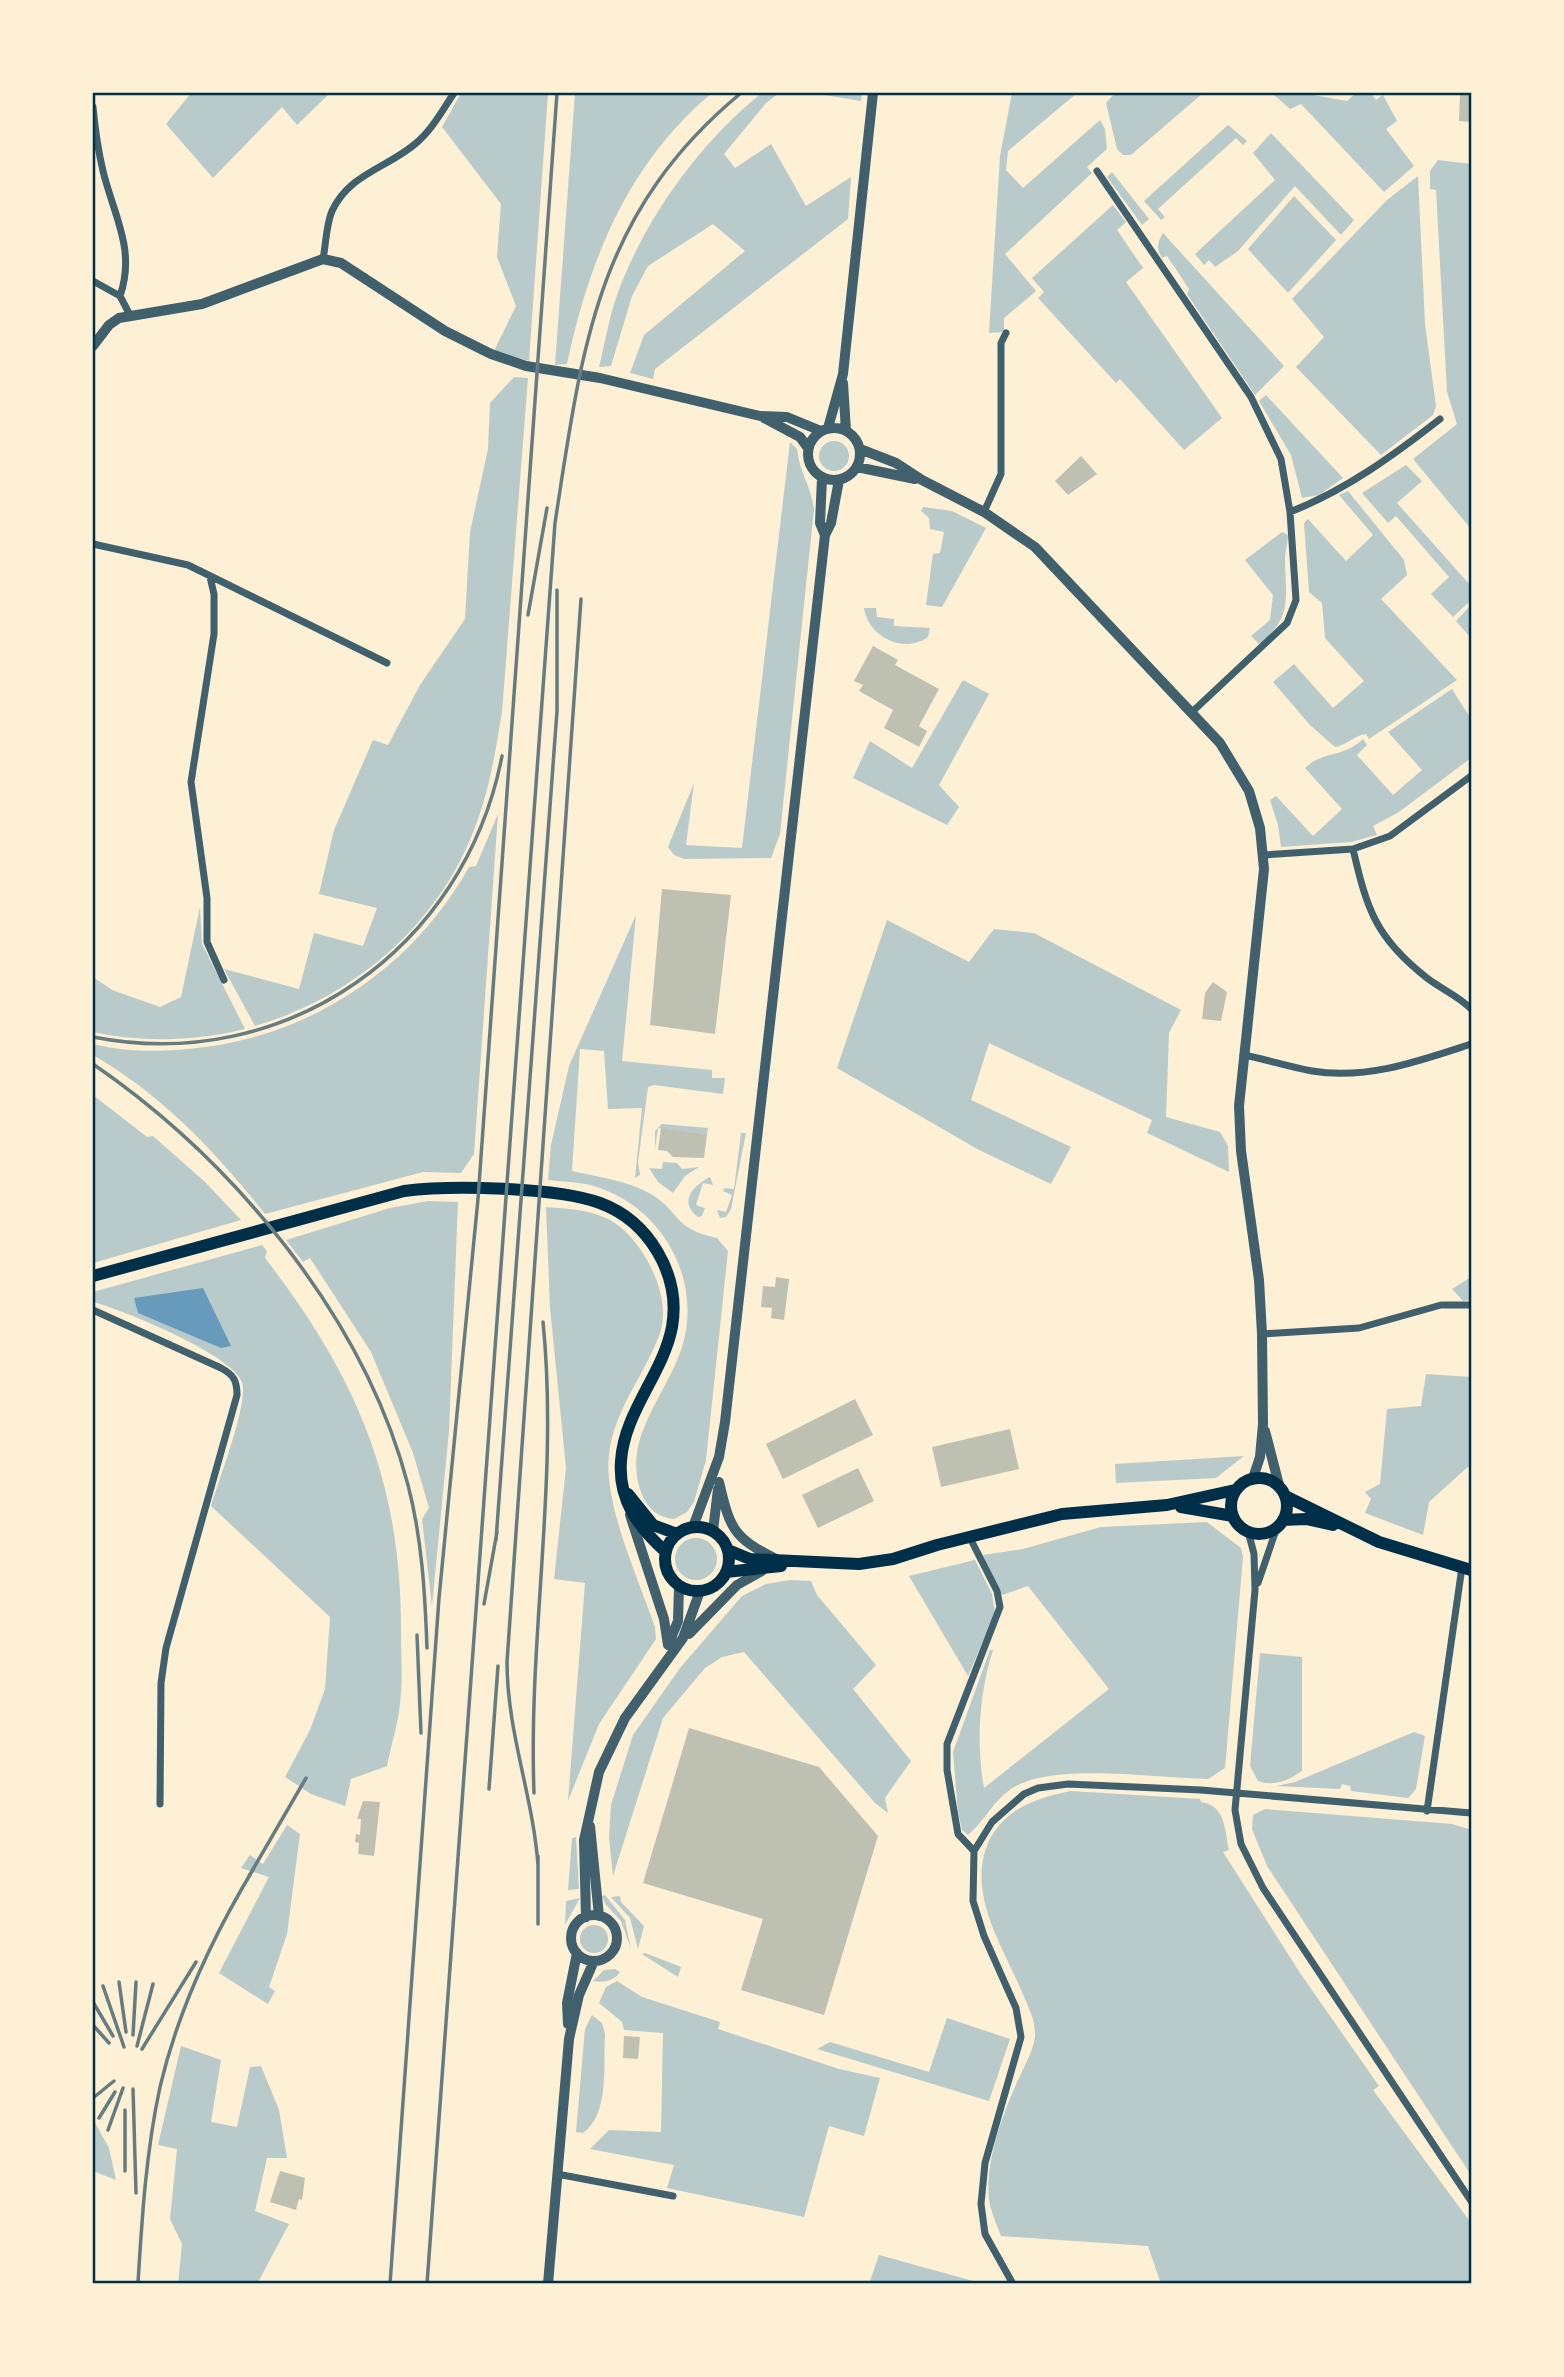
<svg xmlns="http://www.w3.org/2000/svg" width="1564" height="2377" font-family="'Alegreya Sans',sans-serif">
<rect width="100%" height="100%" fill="#fdf0d5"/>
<!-- green -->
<path fill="#b9caca" d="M191,93h139l-33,32 -15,-18 -69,71 -47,-54z
M461,93h87l-19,268 -35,-10 22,-45 -19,-49 4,-53 -59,-77z
M575,93h137c-84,70 -123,167 -145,271l-12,1z
M762,93h17l-13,10 -42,51 11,14 36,-24 35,62 45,-29 -3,42 -193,150 -2,10 -23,-6 14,-38 101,-84 -32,-27 -65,42 -16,30 -21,70 -12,1c6,-24 10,-49 18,-72 27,-75 83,-153 145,-202z
M817,93h45l-1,8 -43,-7z
M1012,93h65l-69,58 -2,19 17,18 77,-68 5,9 2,20 -20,18 5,6 -87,81 31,37 -32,27v14l-15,1 11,-177z
M1115,93h88l-72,62h-8l-6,-6 -11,-46z
M1272,93h30l45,8 9,-8h15l5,7 7,-5 14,26 -11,8 28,37 -30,26 -83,-88 -11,5z
M1228,125l19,16 -4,4 -7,-7 -78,71 7,8 -4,3 -17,-19z
M1271,133l83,87 -13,15 -46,-49 -57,65 -23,16 -6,-7 -5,5 -9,-11 80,-74 -22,-27z
M1438,160l33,4v365l-58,-70 44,-35 -10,-32 -11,-202 -6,-1v-18z
M1112,172l37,47 -7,6 -35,-48z
M1418,176l7,148 11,82 -3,9 -52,40 -85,-88 28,-30 -32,-38 95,-99z
M1294,196l42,44 -48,53 -40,-44z
M1113,205l13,17 -9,8 26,38 -17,14 96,136 -38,32 -64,-71 -4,4 -78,-85 6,-6 -12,-14z
M1163,233l121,133 -29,29 -68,-101 2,-5 -22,-33 -5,2c-6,-10 -5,-15 1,-25z
M514,377l14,1 -26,334c-6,35 -11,70 -23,104 -34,103 -121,180 -224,210l-31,-57 75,20 15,-56 49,13 14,-38 -58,-14 15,-64 39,-90 15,5 32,-60 45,-66 5,-87 18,-83 2,-46z
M1266,395l77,83 -24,17 -17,3 -11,-43 -32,-54z
M819 456a15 15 0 1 1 30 0a15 15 0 1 1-30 0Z
M790,442l7,7c2,22 14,37 17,60l-34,325 -9,24 -87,1 -10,-4 -6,-8 26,-64 -8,62 56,3z
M1406,465l16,16 -25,22 74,83v14l-18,17 -22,-23 18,-17 -53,-61 -8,7 -26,-30z
M1348,491l56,69 3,15 -26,24 76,81 -88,59 -3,-5c-11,1 -19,11 -31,13l-25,-22 -37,-43 21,-18 39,44 31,-27 -39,-43 -3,-35 -13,-11 -5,-69 4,-4 38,42 27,-26 -34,-40z
M923,507l29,4 34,17 -44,79 -16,-2 7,-51 7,-1 4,-21 -14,-3 -1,-11 -8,-7z
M1282,532l6,3c0,8 -3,15 -3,22 0,39 9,60 -26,87l-8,-8 19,-16 3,-25 -28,-35z
M1471,605v33l-15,-17z
M864,608h12l1,9 17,2v7l36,2 -2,9c-25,18 -60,-1 -64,-29z
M963,680l26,14 -50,91 20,22 -12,18 -94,-47 17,-37 42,27z
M1452,689l19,30v39l-72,54 -26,14 4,9 -26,7 -70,5 -3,-22 -8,-25 6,-4 37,40 29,-27 -37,-41c19,-18 37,-9 58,-29l4,6 -10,10 36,40 29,-25 -34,-38z
M498,814l-24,340 -13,19 -38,-1 -158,42c-49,-62 -103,-119 -172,-159v-11c32,8 63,8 95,5 118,-10 223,-78 281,-182l7,-1z
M200,907l2,37 43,85c-50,12 -101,14 -152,3v-55l19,13 48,17 21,-10z
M636,915l-14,146 90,9v8h13l-2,16 -69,-9 -6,2 -10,75 2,13 -5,3 7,-70 -34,1 -4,-58 -24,-2 -8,122c27,6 55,10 77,22 32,18 22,35 68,45l11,13 -22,209 -12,42 -7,10 -13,7c-15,-1 -26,-10 -32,-24 -22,-56 24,-98 40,-148 20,-64 -16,-133 -77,-157 -18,-8 -38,-8 -57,-10l3,-35 18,-79z
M887,920l82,42 25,-33 40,4 147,77 -12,23 -3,84 54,15 8,14 1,26 -82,-39 5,-13 -163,-77 -18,57 100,47 -20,37 -72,-34 -142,-82z
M93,1095l54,42 6,-1 52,46 36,38 -148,43z
M662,1124l46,4 -1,6 -49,-6 -3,21v-18z
M741,1133h5l-15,76 -5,8 -6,1 -3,-8 9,2 6,-17 -9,-4 1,-3 10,1z
M663,1162l14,1 5,6 17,-2 -14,9 -12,17 -15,-11 -9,-14 13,1z
M710,1177l3,8 -10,-2 -7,22 9,3 -3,8 -4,1c-20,-16 -5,-31 12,-40z
M428,1201l30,1 -9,229 -17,175 -10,-87 7,-11 -16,-55 -42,-101 -61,-94 -7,4 -17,-22 104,-32z
M546,1207c21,2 42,2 62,12 34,17 65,77 52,114 -15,42 -46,76 -51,122 -6,48 30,125 46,172l1,12 -57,85 -31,77 17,-218 -31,-4 12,-111 -16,-160z
M262,1245l5,6 -2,7c92,119 137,224 136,376 0,23 2,47 -1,69 -2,21 -9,42 -13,63l-36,13 -6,27 -34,-12 -26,-17 25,-47 15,-41 5,-72 -119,-111c7,-25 38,-103 31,-124 -9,-27 -121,-73 -149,-80v-10z
M1471,1277v23l-8,1 -11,-12z
M1426,1374l45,3v87l-42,38 -6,33 -58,-22 6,-14 -6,-7 15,-8 7,-75 34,-3z
M1244,1456l-28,22 -100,5 -1,-19z
M1207,1522l34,26 2,9 -18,211 -17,11c-50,-1 -150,-16 -192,7 -22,12 -30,34 -48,49l-6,-5 -4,-18 -5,-60 37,-102h3c-14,44 -17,93 -9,138l125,-99 -81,-103 -26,9 -19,-40 40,-6 78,-22z
M675 1559a21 21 0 1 1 42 0a21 21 0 1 1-42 0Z
M975,1560l17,34 3,19 -27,63 -59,-100z
M790,1580l21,1 6,14 59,70 -23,24 58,72 -26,37 3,15 -13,-10 -131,-151 -22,5 -17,11 -42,50 -50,158 -4,-38 2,-33 22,-70 47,-67 62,-72 24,-12z
M1260,1653l42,4v114c-13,9 -28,16 -44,10l-8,-15z
M1414,1732l11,4 -9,53 -8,9 -57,-7 -1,-5 -8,-2 -2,5 -64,-3 19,-4z
M1071,1791l129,8 1,3c25,4 23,26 28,48l-6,2 77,121 79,113 -6,4 98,133v61h-310l-13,-38 -147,-10c-4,-11 -10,-24 -12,-36 -4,-36 12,-81 26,-113 6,-15 18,-34 20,-50 1,-17 -7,-30 -13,-45 -21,-49 -58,-103 -31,-155 17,-30 49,-40 80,-46z
M1265,1809l187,15 17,5 2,346 -204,-309 -15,-37 1,-14z
M287,1825l13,9 -13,100 -18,53 6,4 -7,13 -49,-31 50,-96 -28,-9 9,-13 13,9z
M576,1837l3,52 -11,1 4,-52z
M605,1895l20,25 6,29 -10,-28 -15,-16 -4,-9z
M620,1896l1,6 23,24 -6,23 -8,-31 -19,-21z
M580,1898l-15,27 1,-24z
M580 1939a14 14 0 1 1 28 0a14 14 0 1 1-28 0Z
M645,1953l36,14 -3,10 -36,-23z
M615,1969l5,3c-6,9 -17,11 -27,9l11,-11z
M617,1981l25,16 78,25 -2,7 121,40 41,9 -16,58 -35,-10 -25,91 -137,-29 7,-23 -84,-16 19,-19 52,2 2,-99 -39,-3 -2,-8 -23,-19 7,-16z
M592,2015l10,8 3,11c-2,30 5,80 -22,99l-7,-1 9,-103z
M947,2018l63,21 -21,62 -172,-52 13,-7 99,30z
M181,2046l40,14 -10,62 26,5 13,-60 11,-1 18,44 8,48h-20l-12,53 34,13 -32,60h-79l4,-40 -12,-25 7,-70 -19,-4z
M93,2119l16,29 7,32 -23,-9z
M879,2255l105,29h-115z"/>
<!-- water -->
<path fill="#669bbc" d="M203,1288l28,58 -10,2 -83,-35 -4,-15z"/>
<!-- building -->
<path fill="#bec0b2" d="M1460,93h11v29l-12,-1z
M1081,456l16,18 -29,21 -13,-14z
M873,646l25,14 -3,5 44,24 -20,37 8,5 -8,16 -35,-19 9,-18 -34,-19 4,-6 -9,-4z
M662,889l69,6 -16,139 -65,-9z
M1213,982l14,10 -6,29 -19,-2 3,-26z
M661,1128l46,6 -3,24 -31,-1 -6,-6 -9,-1z
M776,1277l13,2 -5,41 -13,-2 1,-10 -11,-1 2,-21 12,1z
M855,1399l18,36 -90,44 -17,-35z
M1010,1429l9,40 -78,18 -9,-40z
M858,1468l16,33 -56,27 -16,-33z
M689,1728l130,39 59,69 -54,179 -83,-25 22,-71 -120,-36z
M363,1801l17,1 -6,54 -16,-2 1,-11 -4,-1 1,-8 4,1 1,-16h-4z
M624,2036l16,1 -2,22 -15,-1z
M280,2171l25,7 -3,22 -3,-1 -3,11 -26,-8z"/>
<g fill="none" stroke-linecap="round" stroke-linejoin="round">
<!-- minor -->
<path stroke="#3f606c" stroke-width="7" d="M93,107c2,21 5,43 10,64 11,45 33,79 17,125
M1097,171l154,226 30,62 9,53 6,88 -9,23 -96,90
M323,259c3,-15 3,-34 9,-48 17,-37 55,-43 83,-67 17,-14 27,-33 39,-51
M93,281l27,15 10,19
M984,512l17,-38v-131l5,-10
M1290,512c56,-22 104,-57 150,-93
M93,544l95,21 199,98
M210,577l4,17v40l-23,148 16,116v44l17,38
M1353,849l37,-13 81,-60
M1264,855l89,-6c14,61 23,89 74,129 14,11 32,18 44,31
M1243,1055c23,4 45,12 69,16 55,9 107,-10 159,-27
M93,1310l128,58c13,7 16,13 16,27l-71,253 -5,35 -1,121
M1262,1334l97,-6 82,-23h30
M1248,1531l6,23 1,36 -20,220 6,34 22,44 208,313
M969,1536l28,55 3,16 -53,137v26l11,64 16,17
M1258,1583l19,-56
M1427,1811l35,-244
M557,2174l116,22
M1013,2284l-28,-50 -4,-30 4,-41 36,-126 -5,-29 -32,-72 -11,-35 1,-50 18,-29 32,-28 14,-6 30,-4 133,6 270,23"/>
<!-- tertiary -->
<path stroke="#3f606c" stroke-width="10" d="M93,346l16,-21 10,-7 83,-14 121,-45 18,4 104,68 46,23 35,12 74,12 160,38 27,1 34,14
M843,383l3,48
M764,418l36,19 8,11
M808 454a26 26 0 1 1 52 0a26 26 0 1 1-52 0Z
M828,428l15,-54 30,-281
M860,449l36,14 26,17 62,32 51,35 185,196 29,48 11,37 4,41 -25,237 2,45 18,129 3,54 1,90 -3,33 -7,21
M857,467l58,12
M822,478l-2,45 5,12
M1265,1431l14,54
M719,1482c11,46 13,55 57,77
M630,1515l34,104 4,26
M693,1527l26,-70 6,-35 100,-887 6,-12 8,-43
M713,1531l5,-42
M689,1634l48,-49 25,-14
M669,1643l9,-22 1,-35
M590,1826l9,90
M571 1938a23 23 0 1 1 46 0a23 23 0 1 1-46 0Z
M586,1917l-2,-77 15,-68 26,-54 58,-80 17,-47
M568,2024l-1,-21 10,-50
M548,2284l21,-245 10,-44 15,-34"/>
<!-- primary -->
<path stroke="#003049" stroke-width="12" d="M93,1276l311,-85c47,-6 152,-4 196,12 49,18 81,72 72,124 -9,47 -48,85 -51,134 -3,39 17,66 45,91
M1231 1506a28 28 0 1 1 56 0a28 28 0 1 1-56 0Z
M628,1494l25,31 24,9
M1285,1496l94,46 92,28
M1181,1507l52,9
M1283,1520l23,-1 27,6
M665 1559a32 32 0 1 1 64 0a32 32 0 1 1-64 0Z
M728,1550l22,9 109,5 34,-5 44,-14 125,-31 105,-9 68,-15
M726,1572l55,-6"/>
<!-- rail -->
<path stroke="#657d81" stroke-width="3.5" d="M528,615l19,-107
M93,1037c193,38 372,-89 409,-281
M93,1064c141,97 271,253 315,421 14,54 17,108 19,163
M496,1540l61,-829v-121
M484,1604l13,-72
M417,1635l4,98
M489,1789l9,-123
M534,1793c-6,-157 25,-314 9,-471
M538,1856v68
M538,1865c-5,-69 -31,-133 -31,-203l74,-1063
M249,1876l57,-98
M119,1982l7,50
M103,1986l21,61
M93,2002l20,34
M93,2025l16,18
M133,2035l3,-53
M137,2046l16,-62
M142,2049l54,-87
M133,2089l3,104
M93,2098l21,-17
M125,2110v61
M99,2118l16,-26
M108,2130l15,-42
M138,2283c4,-66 8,-131 22,-196 18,-77 53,-151 94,-219
M390,2284l49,-686 39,-399 79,-1106
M427,2284l128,-1761c27,-175 41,-310 186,-430"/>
</g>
<!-- border -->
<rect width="1564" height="2377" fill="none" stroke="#fdf0d5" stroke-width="189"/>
<rect x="94" y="94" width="1376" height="2188" fill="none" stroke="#003049" stroke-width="2.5"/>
</svg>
